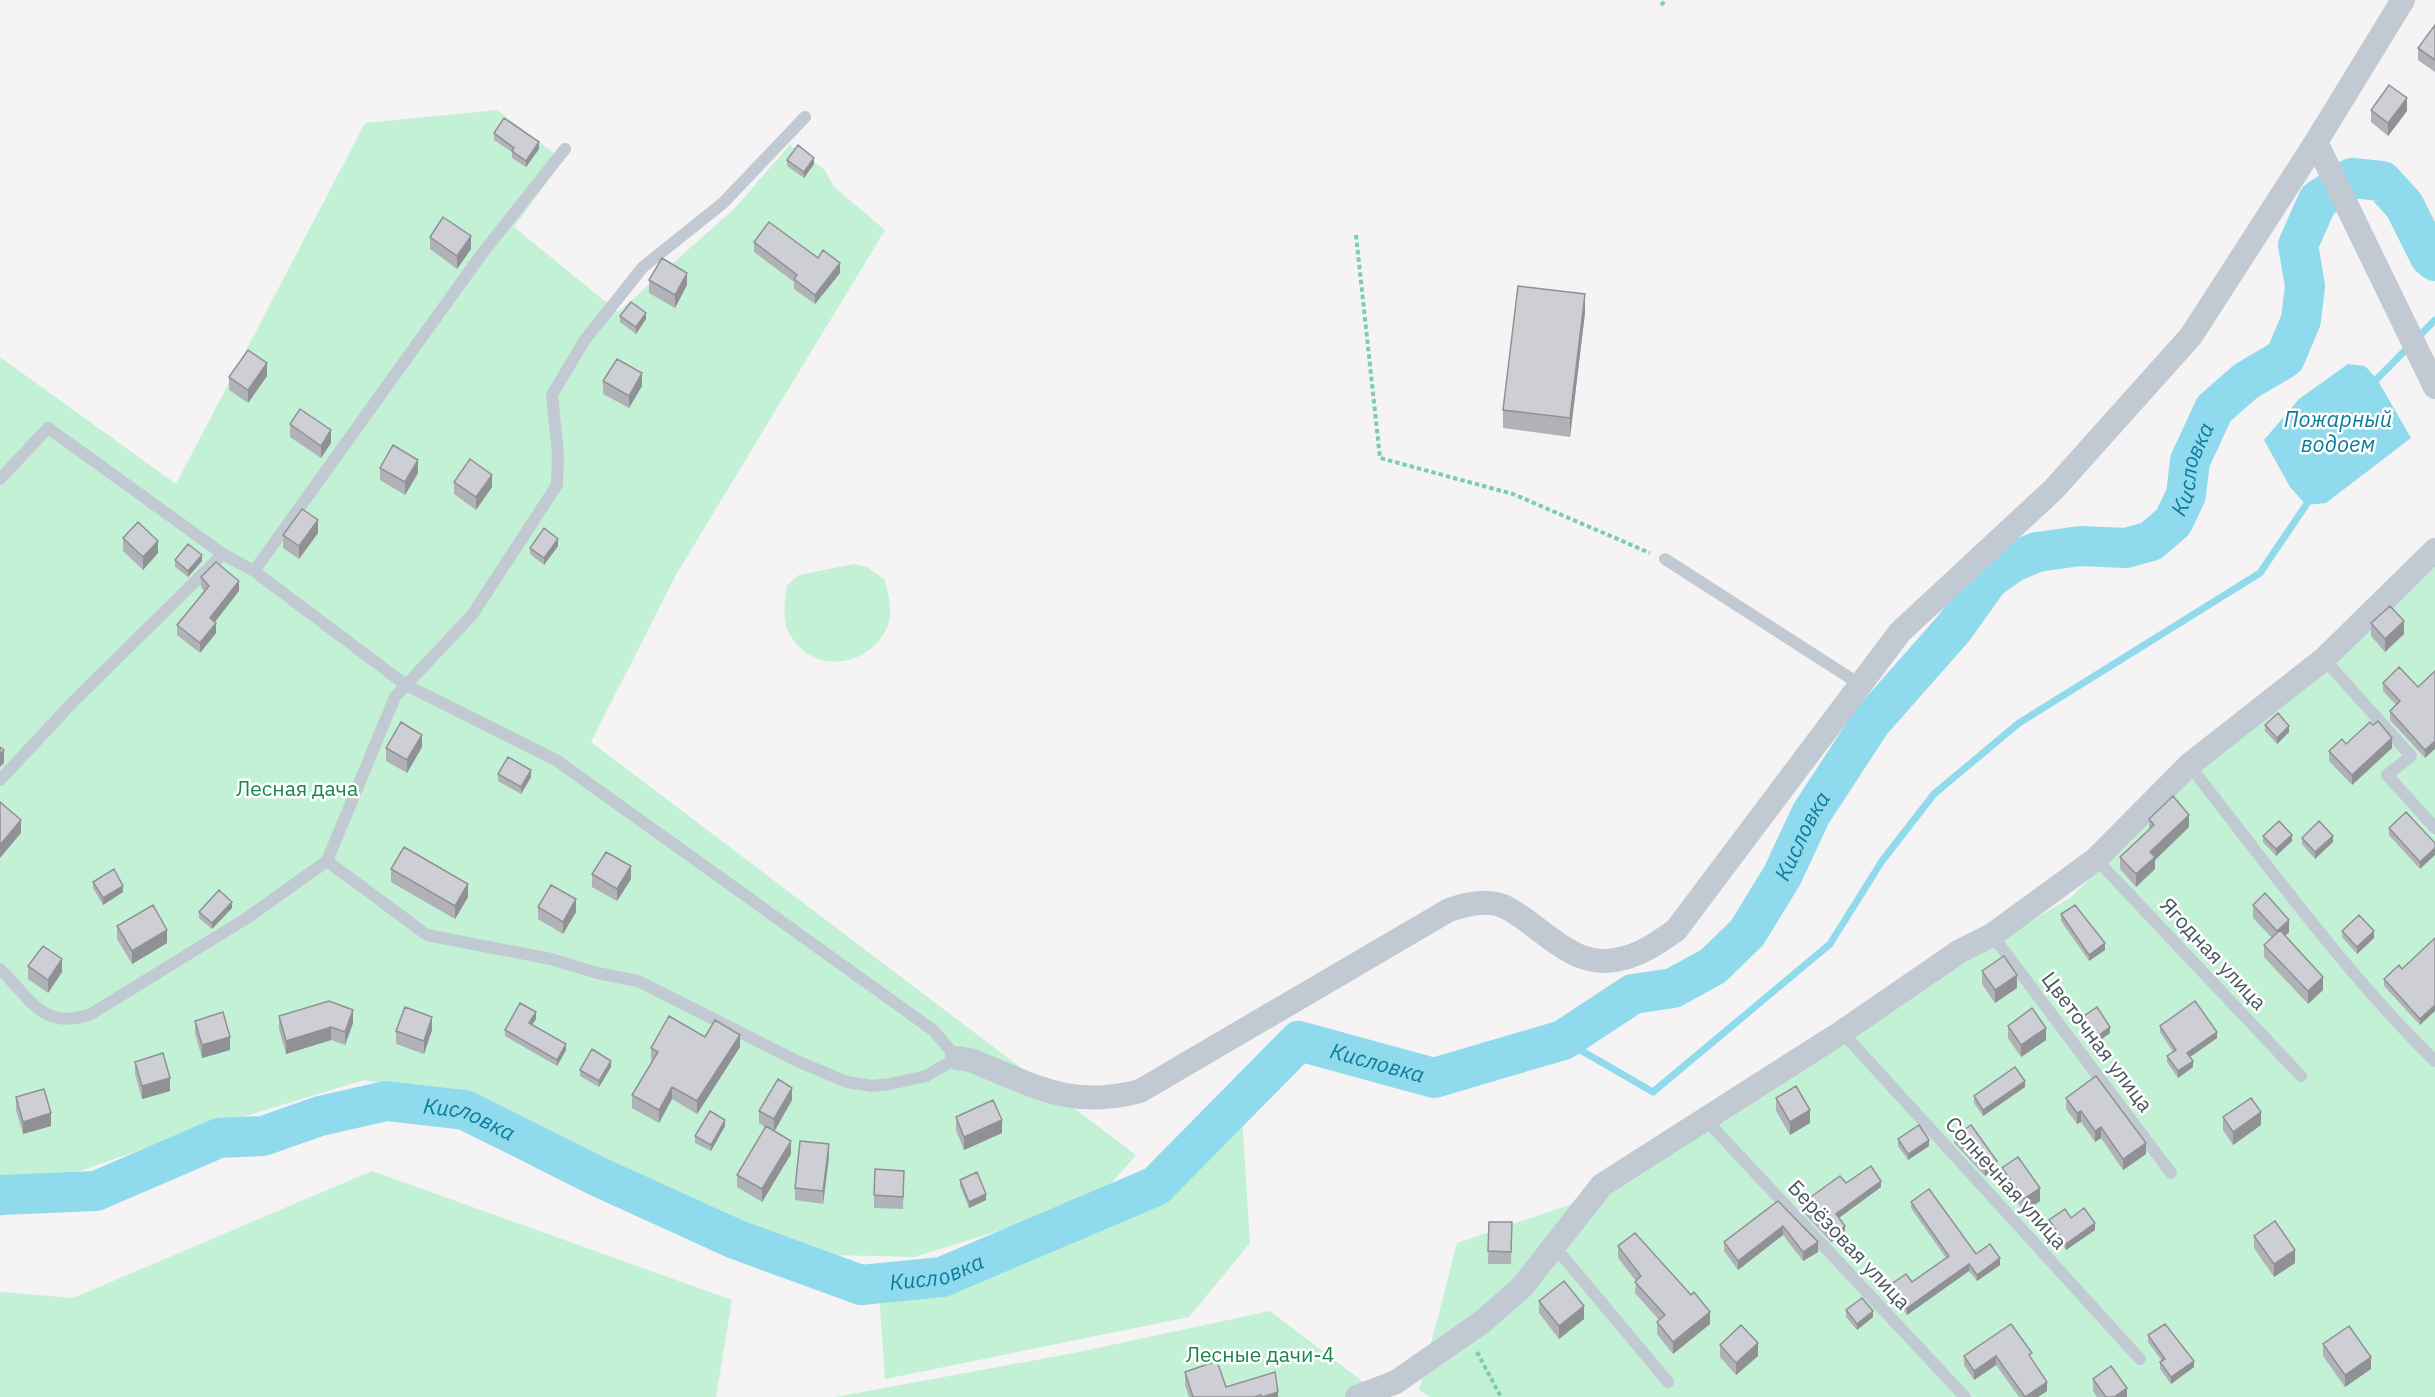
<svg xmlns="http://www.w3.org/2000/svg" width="2435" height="1397" font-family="'IBM Plex Sans',sans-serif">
<rect width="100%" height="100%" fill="#f5f3f3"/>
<!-- green -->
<path fill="#c3f1d5" d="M497,110l66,50 -49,67 104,85 117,-104 55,-63 34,24 10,18 51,43 -208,343 -86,169 545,413 -40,46 -182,56 -125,-3 -85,-50 -215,-101 -125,-23 -181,55 -117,41 -66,41v-860l176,127 189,-361z
M2435,539v858h-1005l-11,-7 38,-147 148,-50 322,-209 143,-86z
M854,564l13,3 18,13c3,15 8,30 3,45 -17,44 -79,51 -100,6 -6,-14 -3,-31 -1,-46l12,-10z
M1242,1116l8,127 -61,74 -304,62 -6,-87 57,-4 140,-58z
M372,1171l360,129 -16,97h-716v-105l73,6z
M1270,1311l113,86h-548l239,-44z"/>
<!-- water -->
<path fill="#90daee" d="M2348,364l17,2 12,13 34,59 -85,65 -20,2 -16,-18 -26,-47 35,-41z"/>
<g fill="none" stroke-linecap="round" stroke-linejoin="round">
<!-- stream -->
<path stroke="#90daee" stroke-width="7" d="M2377,379l58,-59
M1563,1040l90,52 177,-148 52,-83 52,-67 85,-71 241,-150 46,-68"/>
<!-- river -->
<path stroke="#90daee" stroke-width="40" id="s1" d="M0,1195l96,-4 123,-53 44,-2 57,-20 66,-15 79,9 134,67 136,62 126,46 81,-8 214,-91 143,-145 135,37 129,-38 70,-46 40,-6 40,-22 34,-33 35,-57 29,-62 60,-92 83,-94 35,-49 24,-17 24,-10 43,-6 46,2 25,-7 22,-19 13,-27 4,-34 24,-52 32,-28 39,-23 16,-38 4,-34 -7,-41 20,-45 34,-22 30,3 22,24 26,52 5,4"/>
<!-- path -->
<path stroke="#7ad0a6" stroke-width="4" stroke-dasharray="4.5 3" stroke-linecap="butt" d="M1661,5l5,-5
M1356,235l24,223 133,36 137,59
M1477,1352l24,45"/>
<!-- lane -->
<path stroke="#c1cad2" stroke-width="12" d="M0,479l48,-51 175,126 31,17 152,114 150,75 377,270 24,28 -31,18 -36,8 -18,2 -25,-4 -50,-21 -159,-80 -41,-8 -46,-14 -124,-24 -100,-74 68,-164 11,-12 66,-70 85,-130 1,-31 -6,-59 32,-54 59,-74 80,-64 82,-86
M1665,559l196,126
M254,571l227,-316 84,-106
M2324,659l87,97 -24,19 48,53
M2189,765c78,99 156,208 246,296
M0,780l74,-79 149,-147
M2096,859l205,217
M1992,935l179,238
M0,969c32,31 43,62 91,45l156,-96 80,-57
M1842,1032l298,327
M1705,1119l260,278
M1555,1247l113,135"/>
<!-- street -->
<path stroke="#c1cad2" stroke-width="24" d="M2316,142l119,245
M957,1058l13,2c64,25 100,50 170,31l309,-181c17,-6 40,-12 58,-2 38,20 67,65 117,50 20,-5 36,-17 52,-28l224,-298 154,-143 137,-153 125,-194 87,-142
M1357,1397l39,-15 86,-60 40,-35 80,-102 240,-153 118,-81 32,-16 104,-76 93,-94 135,-106 111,-109"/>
</g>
<!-- wall -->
<path fill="#b0b2b7" d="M2435,25v47l-17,-12v-12z
M2371,110l36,1 -19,25 -17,-14z
M494,133l45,16 -13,18 -14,-9v-6l-18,-12z
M787,160l27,4 -10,14 -17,-12z
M430,237l41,12 -14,20 -27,-20z
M754,242l64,16 22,15 -25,31 -21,-15v-7l-40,-30z
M649,280l38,5 -12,23 -26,-15z
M1585,313l-15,124 -67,-9v-18z
M620,316l26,3 -10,15 -16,-12z
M267,376l-19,27 -19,-13v-13z
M603,381l39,5 -13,22 -26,-14z
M290,424l41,19 -10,15 -31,-21z
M380,468l38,5 -13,22 -25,-15z
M454,482l38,5 -16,23 -22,-16z
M318,533l-19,26 -16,-11v-13z
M123,538l35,15 -15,17 -20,-19z
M558,546l-14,19 -14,-11v-6z
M175,560l27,1 -14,16 -13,-10z
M201,577l38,14 -24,31 1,11 -16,20 -23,-18v-10l27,-34 -3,-4z
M2371,623l33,11 -19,18 -14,-16z
M2435,671l-10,87 -35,-38v-9l6,-6 -13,-14v-8l35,4z
M2265,725l24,7 -12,12 -12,-13z
M2373,725l19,23 -40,37 -23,-24v-10l17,-7z
M422,747l-15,26 -21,-12v-13z
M498,774l33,3 -10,17 -23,-13z
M2149,819l40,8 -34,33v9l-19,18 -16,-18v-12l29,-27z
M2389,828l46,15 -15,26 -31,-34z
M2263,836l29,5 -16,15 -13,-14z
M2302,838l31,4 -18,17 -13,-15z
M391,869l77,28 -13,22 -64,-37z
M592,874l39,5 -14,22 -25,-14z
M93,882l30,10 -20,13 -10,-17z
M2253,905l36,27 -4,4 38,54 -15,14 -44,-47v-12l8,-7 -19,-20z
M538,907l38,5 -13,22 -25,-15z
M232,908l-20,21 -13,-11v-6z
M2061,914l44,36 -16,11 -28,-40z
M117,926l50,17 -35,21 -15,-25z
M2342,931l32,7 -17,16 -15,-17z
M2435,938l-15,87 -36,-39v-7l18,-10z
M28,966l34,6 -14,21 -20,-14z
M1982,971l35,17 -22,15 -13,-19z
M279,1016l74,7 -8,22 -14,-5 -45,14 -7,-25z
M2081,1018l29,15 -15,11 -14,-19z
M536,1019l-4,5 34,26 -9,16 -52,-30v-6z
M195,1021l35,29 -28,8 -7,-25z
M2008,1026l38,14 -25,17 -13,-19z
M2160,1026l57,12 -27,19 3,10 -15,11 -11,-16v-6l6,-4 -13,-20z
M432,1030l-8,24 -28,-10v-13z
M705,1037l35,10 -43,67 -25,-15 -13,24 -27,-15v-13l20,-34 -1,-1v-12z
M135,1062l35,29 -28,8 -7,-25z
M611,1067l-12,20 -19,-11v-6z
M2025,1087l-42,29 -9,-13v-7z
M16,1097l35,29 -28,8 -7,-24z
M1776,1098l34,25 -20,12 -14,-24z
M2066,1098l80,56 -23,16 -22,-32 -6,4 -14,-20 -4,2 -11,-15z
M792,1100l-18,31 17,23 -29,48 -25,-15v-12l28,-48 -6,-4v-12z
M956,1117l46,16 -38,17 -8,-20z
M2223,1117l38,8 -28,20 -10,-15z
M725,1126l-14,25 -16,-8v-7z
M1954,1137l43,31 -12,8 -31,-33z
M1898,1139l31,7 -21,14 -10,-14z
M829,1157l-6,47 -28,-4v-12z
M2002,1168l38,33 -16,11 -22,-32z
M960,1180l26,20 -17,8 -9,-22z
M1846,1183l35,4 -42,31 6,15 -14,9 -30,-32v-6z
M904,1184l-1,25 -29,-1v-13z
M1778,1201l40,51 -15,9 -20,-26 -45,35 -14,-19v-9z
M1911,1202l65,52 24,11 -23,16 -8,-10 -62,44 -17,-24v-6l22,-3 34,-24 -35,-50z
M2071,1218l24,12 -29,20 -17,-24v-6z
M1489,1222h23l-1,42h-23z
M2254,1236l41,27 -21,14 -20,-29z
M1618,1246l92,78 -37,30 -16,-20v-12l2,-2 -24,-27 1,-12 -18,-23z
M1539,1301l45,18 -25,20 -20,-26z
M1846,1310l27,7 -16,13 -11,-13z
M2011,1324l21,36 15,31 -9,6h-19l-23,-32 -22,15 -10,-15v-9z
M2148,1335l46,32 -23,17 -11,-15v-7l2,-1 -14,-19z
M2323,1344l48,25 -26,18 -22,-31z
M1720,1345l38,11 -22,19 -16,-18z
M1185,1372l41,15 52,10h-89l-4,-12z
M2093,1379l34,18h-30l-4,-6z"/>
<!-- shaded-wall -->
<path fill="#909195" d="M2407,98v13l-19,25v-13z
M539,142v7l-13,18v-6z
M814,158v6l-10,14v-6z
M471,236v13l-14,20v-13z
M840,263v10l-25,31v-9z
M687,273v12l-12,23v-13z
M1585,294v19l-15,124v-19z
M646,313v6l-10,15v-7z
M267,363v13l-19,27v-13z
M642,373v13l-13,22v-12z
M331,430v13l-10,15v-12z
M418,460v13l-13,22v-13z
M492,475v12l-16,23v-13z
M318,520v13l-19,26v-13z
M558,539v7l-14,19v-7z
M158,541v12l-15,17v-13z
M202,555v6l-14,16v-6z
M239,581v10l-29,37v-10z
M2404,621v13l-19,18v-13z
M216,623v10l-16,20v-10z
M2289,726v6l-12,12v-6z
M422,735v12l-15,26v-13z
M2392,738v10l-40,37v-10z
M2435,741v8l-10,9v-8z
M4,750v13l-4,4v-13z
M531,770v7l-10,17v-7z
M2189,815v12l-34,33v9l-19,18v-13l14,-22z
M21,820v13l-21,25v-13z
M2292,835v6l-16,15v-7z
M2333,836v6l-18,17v-7z
M2435,848v7l-15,14v-7z
M631,866v13l-14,22v-12z
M468,884v13l-13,22v-13z
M123,886v6l-20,13v-7z
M576,899v13l-13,22v-12z
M232,902v6l-20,21v-6z
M2289,920v12l-12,12v-13z
M167,930v13l-35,21v-13z
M2374,931v7l-17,16v-7z
M2105,943v7l-16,11v-6z
M62,959v13l-14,21v-13z
M2017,975v13l-22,15v-13z
M2323,977v13l-15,14v-13z
M2435,1005v6l-15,14v-6z
M353,1010v13l-8,22v-13z
M536,1012v7l-7,10v-6z
M432,1017v13l-8,24v-13z
M331,1027v13l-45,14v-13z
M2110,1027v6l-15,11v-6z
M2046,1028v12l-25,17v-12z
M2217,1032v6l-30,21v-6z
M740,1035v12l-43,67v-13z
M230,1037v13l-28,8v-13z
M566,1044v6l-9,16v-6z
M611,1061v6l-12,20v-6z
M2193,1061v6l-15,11v-7z
M170,1078v13l-28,8v-13z
M2025,1081v6l-42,29v-6z
M672,1087v12l-13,24v-13z
M792,1088v12l-18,32v-13z
M1810,1110v13l-20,12v-13z
M2081,1111v11l-4,2v-11z
M2261,1112v13l-28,20v-13z
M51,1113v13l-28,8v-12z
M725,1120v6l-14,25v-6z
M1002,1120v13l-38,17v-13z
M2101,1127v11l-6,4v-11z
M1929,1140v6l-21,14v-6z
M791,1141v13l-29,48v-13z
M2146,1143v11l-23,16v-11z
M829,1144v13l-6,47v-13z
M1997,1161v7l-12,8v-6z
M1881,1181v6l-45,33v-6z
M2040,1188v13l-16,11v-13z
M986,1194v6l-17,8v-6z
M2095,1223v7l-29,20v-6z
M1783,1226v9l-45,35v-9z
M1845,1226v7l-14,9v-6z
M1818,1242v10l-15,9v-9z
M2295,1250v13l-21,14v-13z
M2000,1258v7l-23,16v-6z
M1969,1264v7l-62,44v-7z
M1584,1306v13l-25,20v-13z
M1873,1311v6l-16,13v-6z
M1710,1312v12l-37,30v-12z
M1758,1343v13l-22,19v-12z
M1996,1356v9l-22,15v-9z
M2371,1357v12l-26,18v-12z
M2194,1361v6l-23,17v-7z
M2047,1382v9l-9,6h-13z
M2127,1388v9h-13z
M1278,1392v5h-16z"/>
<!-- building -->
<path fill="#cdcfd5" stroke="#909195" stroke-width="1.5" d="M2435,25v35l-17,-12z
M2389,85l18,13 -19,25 -17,-13z
M504,118l35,24 -13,19 -14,-10 2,-3 -20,-15z
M798,145l16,13 -10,14 -17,-12z
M443,217l28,19 -14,20 -27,-19z
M769,222l49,36 5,-8 17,13 -25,32 -21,-16 3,-4 -43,-33z
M662,258l25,15 -12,22 -26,-15z
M1518,286l67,8 -15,124 -67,-8z
M631,302l15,11 -10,14 -16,-11z
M248,350l19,13 -19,27 -19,-13z
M617,359l25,14 -13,23 -26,-15z
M300,409l31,21 -10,16 -31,-22z
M393,445l25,15 -13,22 -25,-14z
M470,459l22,16 -16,22 -22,-15z
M302,509l16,11 -19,26 -16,-11z
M138,522l20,19 -15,16 -20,-19z
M544,528l14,11 -14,19 -14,-10z
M188,544l14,11 -14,16 -13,-11z
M216,562l23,19 -29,37 6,5 -16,20 -23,-18 32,-39 -8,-9z
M2390,606l14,15 -19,18 -14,-16z
M2399,667l19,20 17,-16v70l-10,9 -35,-39 10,-10 -17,-18z
M2278,713l11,13 -12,12 -12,-13z
M2378,721l14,17 -40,37 -23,-24 13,-12 4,5 24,-22 3,3z
M401,722l21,13 -15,25 -21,-12z
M0,747l4,3 -4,4z
M508,757l23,13 -10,17 -23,-13z
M2173,796l16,19 -39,37 5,5 -19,17 -16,-17 34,-32 -5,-6z
M0,802l21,18 -21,25z
M2406,812l29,31v5l-15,14 -31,-34z
M2279,821l13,14 -16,14 -13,-13z
M2319,821l14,15 -18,16 -13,-14z
M404,847l64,37 -13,22 -64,-37z
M606,852l25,14 -14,23 -25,-15z
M114,869l9,17 -20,12 -10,-16z
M551,885l25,14 -13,23 -25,-15z
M219,890l13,12 -20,21 -13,-11z
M2265,893l24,27 -12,11 -24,-26z
M153,905l14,25 -35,21 -15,-25z
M2075,905l30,38 -16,12 -28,-41z
M2359,915l15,16 -17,16 -15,-16z
M2280,930l43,47 -15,14 -44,-46z
M2435,938v67l-15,14 -36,-40 15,-14 3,4z
M43,946l19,13 -14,21 -20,-14z
M2004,956l13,19 -22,15 -13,-19z
M329,1001l24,9 -8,22 -14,-5 -45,14 -7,-25z
M2195,1001l22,31 -30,21 6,8 -15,10 -11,-15 9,-6 -16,-24z
M520,1003l16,9 -7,11 37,21 -9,16 -52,-30z
M405,1007l27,10 -8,24 -28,-10z
M2097,1007l13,20 -15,11 -14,-20z
M2032,1008l14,20 -25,17 -13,-19z
M223,1012l7,25 -28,8 -7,-24z
M669,1016l36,21 10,-17 25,15 -43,66 -25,-14 -13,23 -27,-15 26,-43 -7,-4z
M592,1049l19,12 -12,20 -19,-11z
M163,1053l7,25 -28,8 -7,-24z
M2015,1067l10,14 -42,29 -9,-14z
M2096,1076l50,67 -23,16 -22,-32 -6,4 -14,-20 -4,2 -11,-15z
M778,1079l14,9 -18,31 -15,-8z
M1796,1086l14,24 -20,12 -14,-24z
M44,1089l7,24 -28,9 -7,-25z
M2251,1098l10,14 -28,20 -10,-15z
M993,1100l9,20 -38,17 -8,-20z
M710,1111l15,9 -14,25 -16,-9z
M1919,1125l10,15 -21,14 -10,-15z
M1971,1125l26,36 -12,9 -31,-33z
M766,1126l25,15 -29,48 -25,-14z
M800,1141l29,3 -6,47 -28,-3z
M2018,1157l22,31 -16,11 -22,-31z
M1871,1166l10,15 -45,33 9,12 -14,10 -30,-32 39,-28 6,7z
M875,1169l29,2 -1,26 -29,-2z
M977,1172l9,22 -17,8 -9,-22z
M1929,1189l47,65 14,-10 10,14 -23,17 -8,-11 -62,44 -17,-23 16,-11 6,8 37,-26 -38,-54z
M1778,1201l40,41 -15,10 -20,-26 -45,35 -14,-19z
M2084,1208l11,15 -29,21 -17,-24 16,-11 6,9z
M2275,1221l20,29 -21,14 -20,-28z
M1489,1222h23l-1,30 -23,-1z
M1635,1233l56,62 3,-3 16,20 -37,30 -16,-20 8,-7 -30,-33 6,-6 -23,-30z
M1564,1281l20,25 -25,20 -20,-25z
M1862,1298l11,13 -16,13 -11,-14z
M2011,1324l21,29 -3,2 18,27 -22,15 -29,-41 -22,15 -10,-15z
M2165,1324l29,37 -23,16 -11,-15 5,-3 -17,-24z
M1741,1325l17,18 -22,20 -16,-18z
M2349,1326l22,31 -26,18 -22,-31z
M1217,1361l9,26 49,-15 3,20 -16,5 -1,-2 -7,2h-61l-8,-25z
M2111,1366l16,22 -13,9h-8l-13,-18z"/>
<g text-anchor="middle" stroke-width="5" stroke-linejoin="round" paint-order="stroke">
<!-- park labels -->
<g font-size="21" fill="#17864f" stroke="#fff">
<text x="297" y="796">Лесная дача</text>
<text x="1260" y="1362">Лесные дачи-4</text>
</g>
<!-- street labels -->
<g font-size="21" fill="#4a5661" stroke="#fff">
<text transform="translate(2213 954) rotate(47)" y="7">Ягодная улица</text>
<text transform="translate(2097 1042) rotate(53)" y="7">Цветочная улица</text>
<text transform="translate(2006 1183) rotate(48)" y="7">Солнечная улица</text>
<text transform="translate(1849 1245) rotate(47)" y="7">Берёзовая улица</text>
</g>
<!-- water labels -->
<g font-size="22" font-style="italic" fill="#0c7c9b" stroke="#fff">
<text x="2338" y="427">Пожарный<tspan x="2338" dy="25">водоем</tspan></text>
<text dy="8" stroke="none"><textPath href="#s1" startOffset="2612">Кисловка</textPath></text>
<text dy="8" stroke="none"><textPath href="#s1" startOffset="2036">Кисловка</textPath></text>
<text dy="8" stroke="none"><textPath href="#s1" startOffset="1514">Кисловка</textPath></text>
<text dy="8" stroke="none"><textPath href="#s1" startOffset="488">Кисловка</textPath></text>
<text dy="8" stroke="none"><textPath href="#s1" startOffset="992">Кисловка</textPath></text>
</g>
</g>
</svg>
